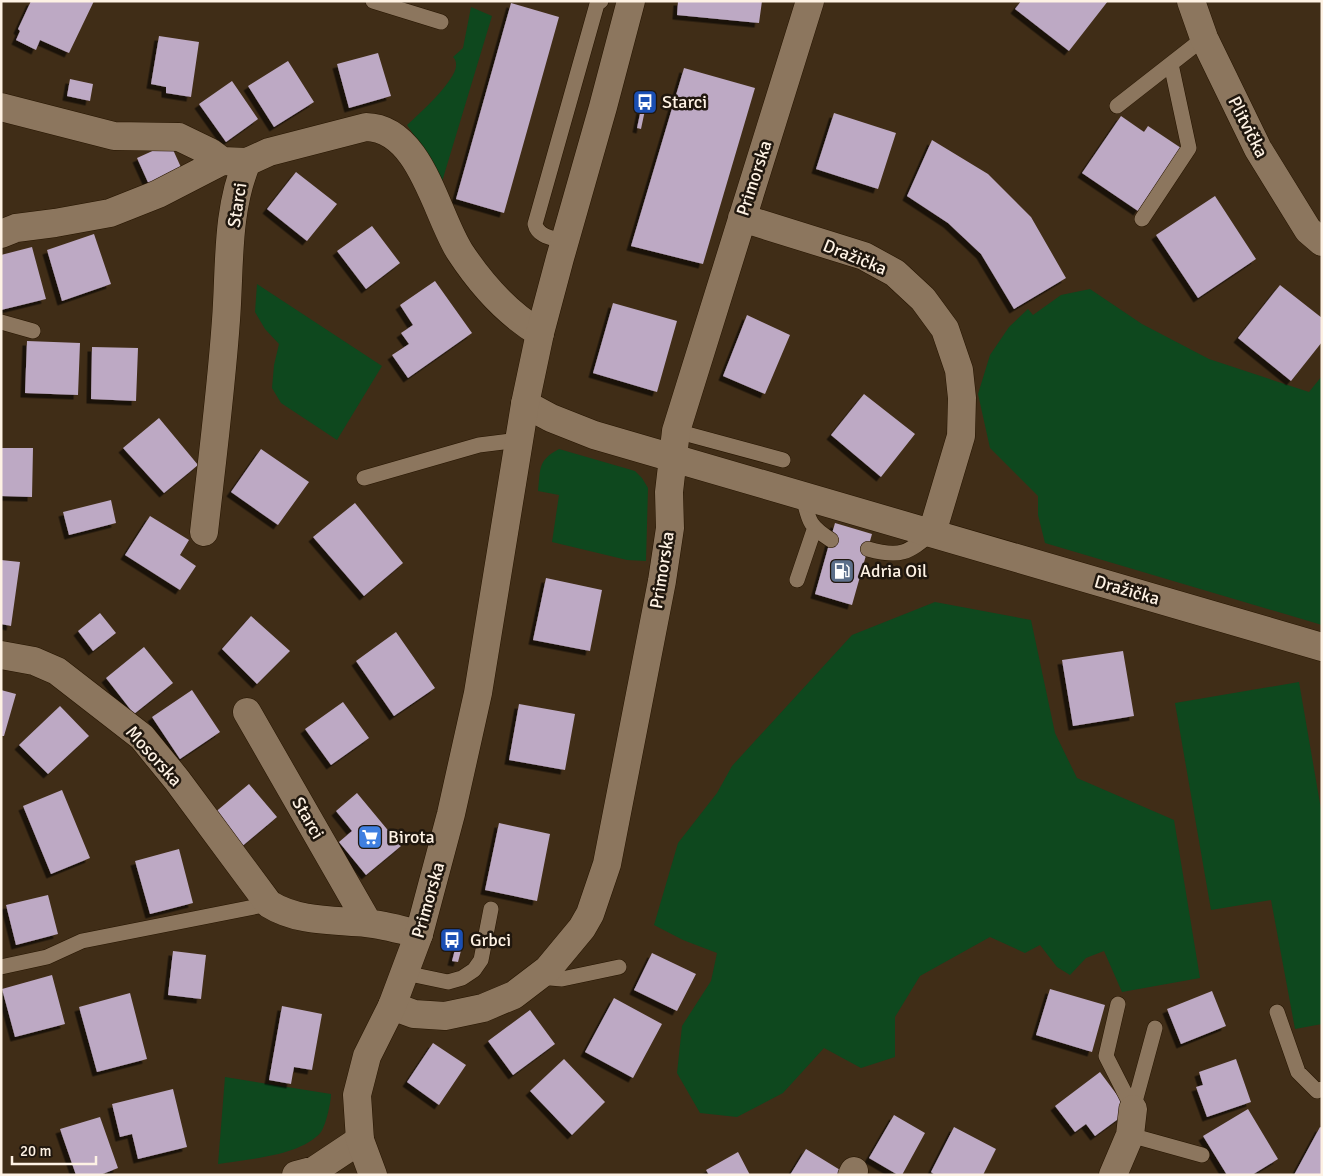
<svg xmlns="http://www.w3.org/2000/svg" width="1323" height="1176" font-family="Signika,sans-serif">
<defs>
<filter id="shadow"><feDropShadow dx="-4.5" dy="4.5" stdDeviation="0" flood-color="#0009"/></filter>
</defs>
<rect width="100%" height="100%" fill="#402d17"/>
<!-- green -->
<path fill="#0e481e" d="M471,7l21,9 -51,169 -10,-25 -24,-35c11,-10 51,-46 49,-61 0,-3 -1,-5 -3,-7l10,-9z
M257,284l125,82 -45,74 -56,-37 -9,-15 2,-23 5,-21 -14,-15 -10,-17z
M1090,289l52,35 67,35 100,33 13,-16v249l-277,-82 -7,-28v-19l-48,-48 -12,-54 12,-39 19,-28 19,-18 5,6 28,-20z
M559,449l76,22 7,7 6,10 -2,73 -19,-1 -75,-18 7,-47 -21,-4c3,-23 -1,-30 21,-42z
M935,602l96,18 24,113 22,45 97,42 26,158 -78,14 -18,-41 -18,7 -16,17 -13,-8 -17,-22 -15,8 -35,-16 -70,39 -25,41v40l-34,11 -37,-20 -41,45 -46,24 -37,-4 -23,-40 5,-47 29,-45 6,-28 -34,-13 -29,-15 24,-82 39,-50 15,-27 120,-131z
M1299,682l23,133v209l-27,5 -24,-129 -60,10 -36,-207z
M225,1077l106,17c0,8 -5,31 -10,38 -20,24 -73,27 -103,32z"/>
<!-- building -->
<path fill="#bda9c4" filter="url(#shadow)" d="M31,1h63l-25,52 -29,-13 -4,10 -20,-10 4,-9 -2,-2z
M678,1h84l-3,22 -82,-8z
M1021,1h87l-39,50 -54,-42z
M511,3l48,14 -55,196 -48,-14z
M159,36l40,6 -8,55 -25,-4v-6l-15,-3z
M378,53l13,43 -42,12 -12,-44z
M288,61l26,41 -40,25 -26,-41z
M684,68l71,20 -52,176 -72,-18z
M70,79l23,5 -3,17 -23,-5z
M232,81l26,38 -32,23 -27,-38z
M641,109l4,1 -4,19 -4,-1z
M834,113l62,20 -18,56 -62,-20z
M1121,116l23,16 4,-6 33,22 -43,63 -56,-38z
M932,140l56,34 43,43 35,61 -52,31 -33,-55 -33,-31 -41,-27z
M170,143l14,31 -33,15 -14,-31z
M296,172l41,32 -30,37 -40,-32z
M1215,196l41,63 -58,39 -42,-63z
M372,226l28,37 -34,26 -29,-38z
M94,234l17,50 -49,17 -15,-51z
M32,247l14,52 -45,11v-55z
M435,281l37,52 -64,45 -16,-23 17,-11 -8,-11 12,-8 -13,-20z
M1280,285l42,33v24l-31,39 -53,-43z
M613,303l64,18 -20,71 -64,-19z
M747,315l43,20 -25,59 -42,-18z
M27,341l53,2 -2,52 -53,-2z
M92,347l46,1 -2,53 -45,-2z
M864,394l51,40 -34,43 -50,-42z
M159,418l39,47 -34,28 -41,-45z
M1,448h32l-1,49 -31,-1z
M261,449l48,33 -31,43 -47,-33z
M111,500l5,23 -47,12 -6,-23z
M355,503l48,60 -39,33 -51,-59z
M150,516l39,24 -9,15 16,11 -16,24 -55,-35z
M835,523l37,11 -20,71 -37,-11z
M1,560l19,2 -9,64 -10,-2z
M546,578l56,12 -12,61 -57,-11z
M100,613l16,20 -23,18 -15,-20z
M251,616l39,35 -33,33 -35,-35z
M396,632l39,56 -41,28 -38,-55z
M144,647l29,36 -39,31 -28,-36z
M1123,651l11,65 -61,10 -11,-66z
M1,690l15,4 -12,42h-3z
M192,690l28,42 -40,27 -28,-42z
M343,702l26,36 -38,27 -26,-36z
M519,704l56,10 -10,56 -56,-10z
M60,706l29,30 -41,38 -29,-29z
M249,784l28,33 -37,31 -27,-34z
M62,790l28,68 -39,16 -28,-68z
M357,793l44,53 -35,29 -27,-33 13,-11 -16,-20z
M499,823l51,11 -13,67 -52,-11z
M179,849l14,54 -43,11 -15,-53z
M48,895l10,39 -42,11 -10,-40z
M457,942l6,1 -5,19 -6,-1z
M173,951l33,4 -5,44 -33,-4z
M652,953l44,21 -19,37 -43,-21z
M52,975l13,49 -50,13 -13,-48z
M1050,989l55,16 -13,47 -56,-17z
M1212,991l14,35 -45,18 -14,-35z
M130,993l17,66 -50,13 -18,-65z
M614,998l48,26 -29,54 -48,-26z
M282,1006l40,8 -10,56 -18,-3 -3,17 -22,-4z
M530,1010l25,34 -42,31 -25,-34z
M433,1043l33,22 -27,40 -32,-23z
M564,1059l41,43 -33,33 -42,-44z
M1236,1059l15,43 -44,15 -11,-30 7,-2 -4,-13z
M1100,1072l29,39 -34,25 -9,-12 -11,8 -20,-26z
M173,1089l14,58 -49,12 -6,-25 -12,3 -8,-33z
M1248,1109l30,50 -26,16h-25l-24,-39z
M894,1115l31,18 -23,42h-4l-29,-17z
M100,1117l18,51 -18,7h-24l-16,-46z
M954,1127l42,22 -13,26h-48l-4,-3z
M1320,1127l2,1v47h-28z
M806,1149l39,24 -1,2h-54z
M738,1152l12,23h-41l-3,-5z"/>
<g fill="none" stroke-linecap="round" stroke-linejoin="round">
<defs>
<path id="lane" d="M373,1l68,21
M1117,106l87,-68
M1142,219l47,-71 -18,-84
M565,242c-12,-4 -27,-5 -30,-18l62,-220 4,-3
M1,322l32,9
M676,431l107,29
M364,478l115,-33 40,-5
M803,496c6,25 5,29 28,44
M868,549c32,9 40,4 64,-16
M797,580l17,-50
M1,967l46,-10 35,-16 187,-37
M405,973l43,9 14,-4 12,-8 7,-10 10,-51
M539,977l23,2 57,-12
M1118,1004l-12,52 27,53
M1277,1012l21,60 19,19 5,-2
M1133,1109l22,-81
M1130,1135l72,20"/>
<path id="street" d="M1191,1l13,37 54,111 50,81 14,12
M1,107l113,29 65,1 31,15 12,9
M742,218l122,38 31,17 28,26 22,30 14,41 3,28 -1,38 -29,97
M1,234l15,-6 39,-5 55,-10 48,-19 64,-33 25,1
M525,404l26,14 43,17 728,212
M204,532c8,-71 17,-141 22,-212 4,-52 0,-109 21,-158l22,-10 97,-25c55,1 70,88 94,125 21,32 48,62 80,81
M1,655l33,6 23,10 85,66 35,43 92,124c29,18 64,16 97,19 18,2 36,7 53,11
M247,712l121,211
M392,1006l22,8 31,2 38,-8 31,-13 34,-26 34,-41 8,-14 17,-50 55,-283 8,-53 -1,-36 7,-61 134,-430
M296,1175l19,-5 45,-30
M852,1175l2,-4
M1113,1175l17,-40 3,-26"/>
<path id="secondary" d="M373,1175l-13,-35 -3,-45 10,-39 25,-50 27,-72 32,-120 27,-121 47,-289 15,-71 20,-75 43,-151 28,-106"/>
</defs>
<!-- lane casing -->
<use href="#lane" stroke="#261501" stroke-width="16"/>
<!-- street casing -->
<use href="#street" stroke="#261501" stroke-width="29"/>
<!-- secondary casing -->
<use href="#secondary" stroke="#261501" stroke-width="29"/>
<!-- lane -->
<use href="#lane" stroke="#8c765e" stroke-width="15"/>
<!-- street -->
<use href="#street" stroke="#8c765e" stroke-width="28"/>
<!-- secondary -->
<use href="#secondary" stroke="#8c765e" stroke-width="28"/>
</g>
<!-- icons -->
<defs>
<symbol id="bus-square" viewBox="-11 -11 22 22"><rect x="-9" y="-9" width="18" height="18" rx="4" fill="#1a4fb4" stroke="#20170e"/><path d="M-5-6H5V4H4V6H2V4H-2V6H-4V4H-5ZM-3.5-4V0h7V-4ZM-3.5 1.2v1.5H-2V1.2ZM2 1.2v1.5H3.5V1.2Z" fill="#fff"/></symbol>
<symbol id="fuel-square" viewBox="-11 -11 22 22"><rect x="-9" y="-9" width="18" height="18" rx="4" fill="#5c6f8a" stroke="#20170e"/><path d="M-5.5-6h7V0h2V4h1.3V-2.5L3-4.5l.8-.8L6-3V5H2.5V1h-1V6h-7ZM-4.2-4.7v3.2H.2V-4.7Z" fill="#fff"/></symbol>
<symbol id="supermarket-square" viewBox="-11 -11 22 22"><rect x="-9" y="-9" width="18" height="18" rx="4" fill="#3f7fe0" stroke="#20170e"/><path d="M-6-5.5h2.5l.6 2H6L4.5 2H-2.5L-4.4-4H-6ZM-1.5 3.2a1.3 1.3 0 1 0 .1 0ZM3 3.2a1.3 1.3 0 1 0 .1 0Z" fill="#fff"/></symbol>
</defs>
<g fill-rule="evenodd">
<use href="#bus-square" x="631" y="88" width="28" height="28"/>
<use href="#fuel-square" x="828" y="557" width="28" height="28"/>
<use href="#supermarket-square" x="356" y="823" width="28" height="28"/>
<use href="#bus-square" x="438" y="926" width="28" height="28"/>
</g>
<g text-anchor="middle" stroke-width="5" stroke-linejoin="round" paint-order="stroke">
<!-- poi labels -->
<g font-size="18" fill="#fef2e4" stroke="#20170e" text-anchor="start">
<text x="662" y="108">Starci</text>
<text x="860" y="577">Adria Oil</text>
<text x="388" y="843">Birota</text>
<text x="470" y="946">Grbci</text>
</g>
<!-- street labels -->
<g font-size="18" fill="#fef2e4" stroke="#20170e">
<text transform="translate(1248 127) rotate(63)" y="6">Plitvička</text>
<text transform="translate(754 178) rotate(-72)" y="6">Primorska</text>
<text transform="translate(237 205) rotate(-81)" y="6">Starci</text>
<text transform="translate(855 257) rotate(22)" y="6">Dražička</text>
<text transform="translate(662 570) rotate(-81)" y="6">Primorska</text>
<text transform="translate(1127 590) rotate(16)" y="6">Dražička</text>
<text transform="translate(154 756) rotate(48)" y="6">Mosorska</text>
<text transform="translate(308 818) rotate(60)" y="6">Starci</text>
<text transform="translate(428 900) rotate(-74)" y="6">Primorska</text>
</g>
</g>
<!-- border -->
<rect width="1323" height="1176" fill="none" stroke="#fef2e4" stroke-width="5"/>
<!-- scale -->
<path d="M12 1156v8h84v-8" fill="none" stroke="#fef2e4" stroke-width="2.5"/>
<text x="20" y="1156" font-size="15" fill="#fef2e4" stroke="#20170e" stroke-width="4" paint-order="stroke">20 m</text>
</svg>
